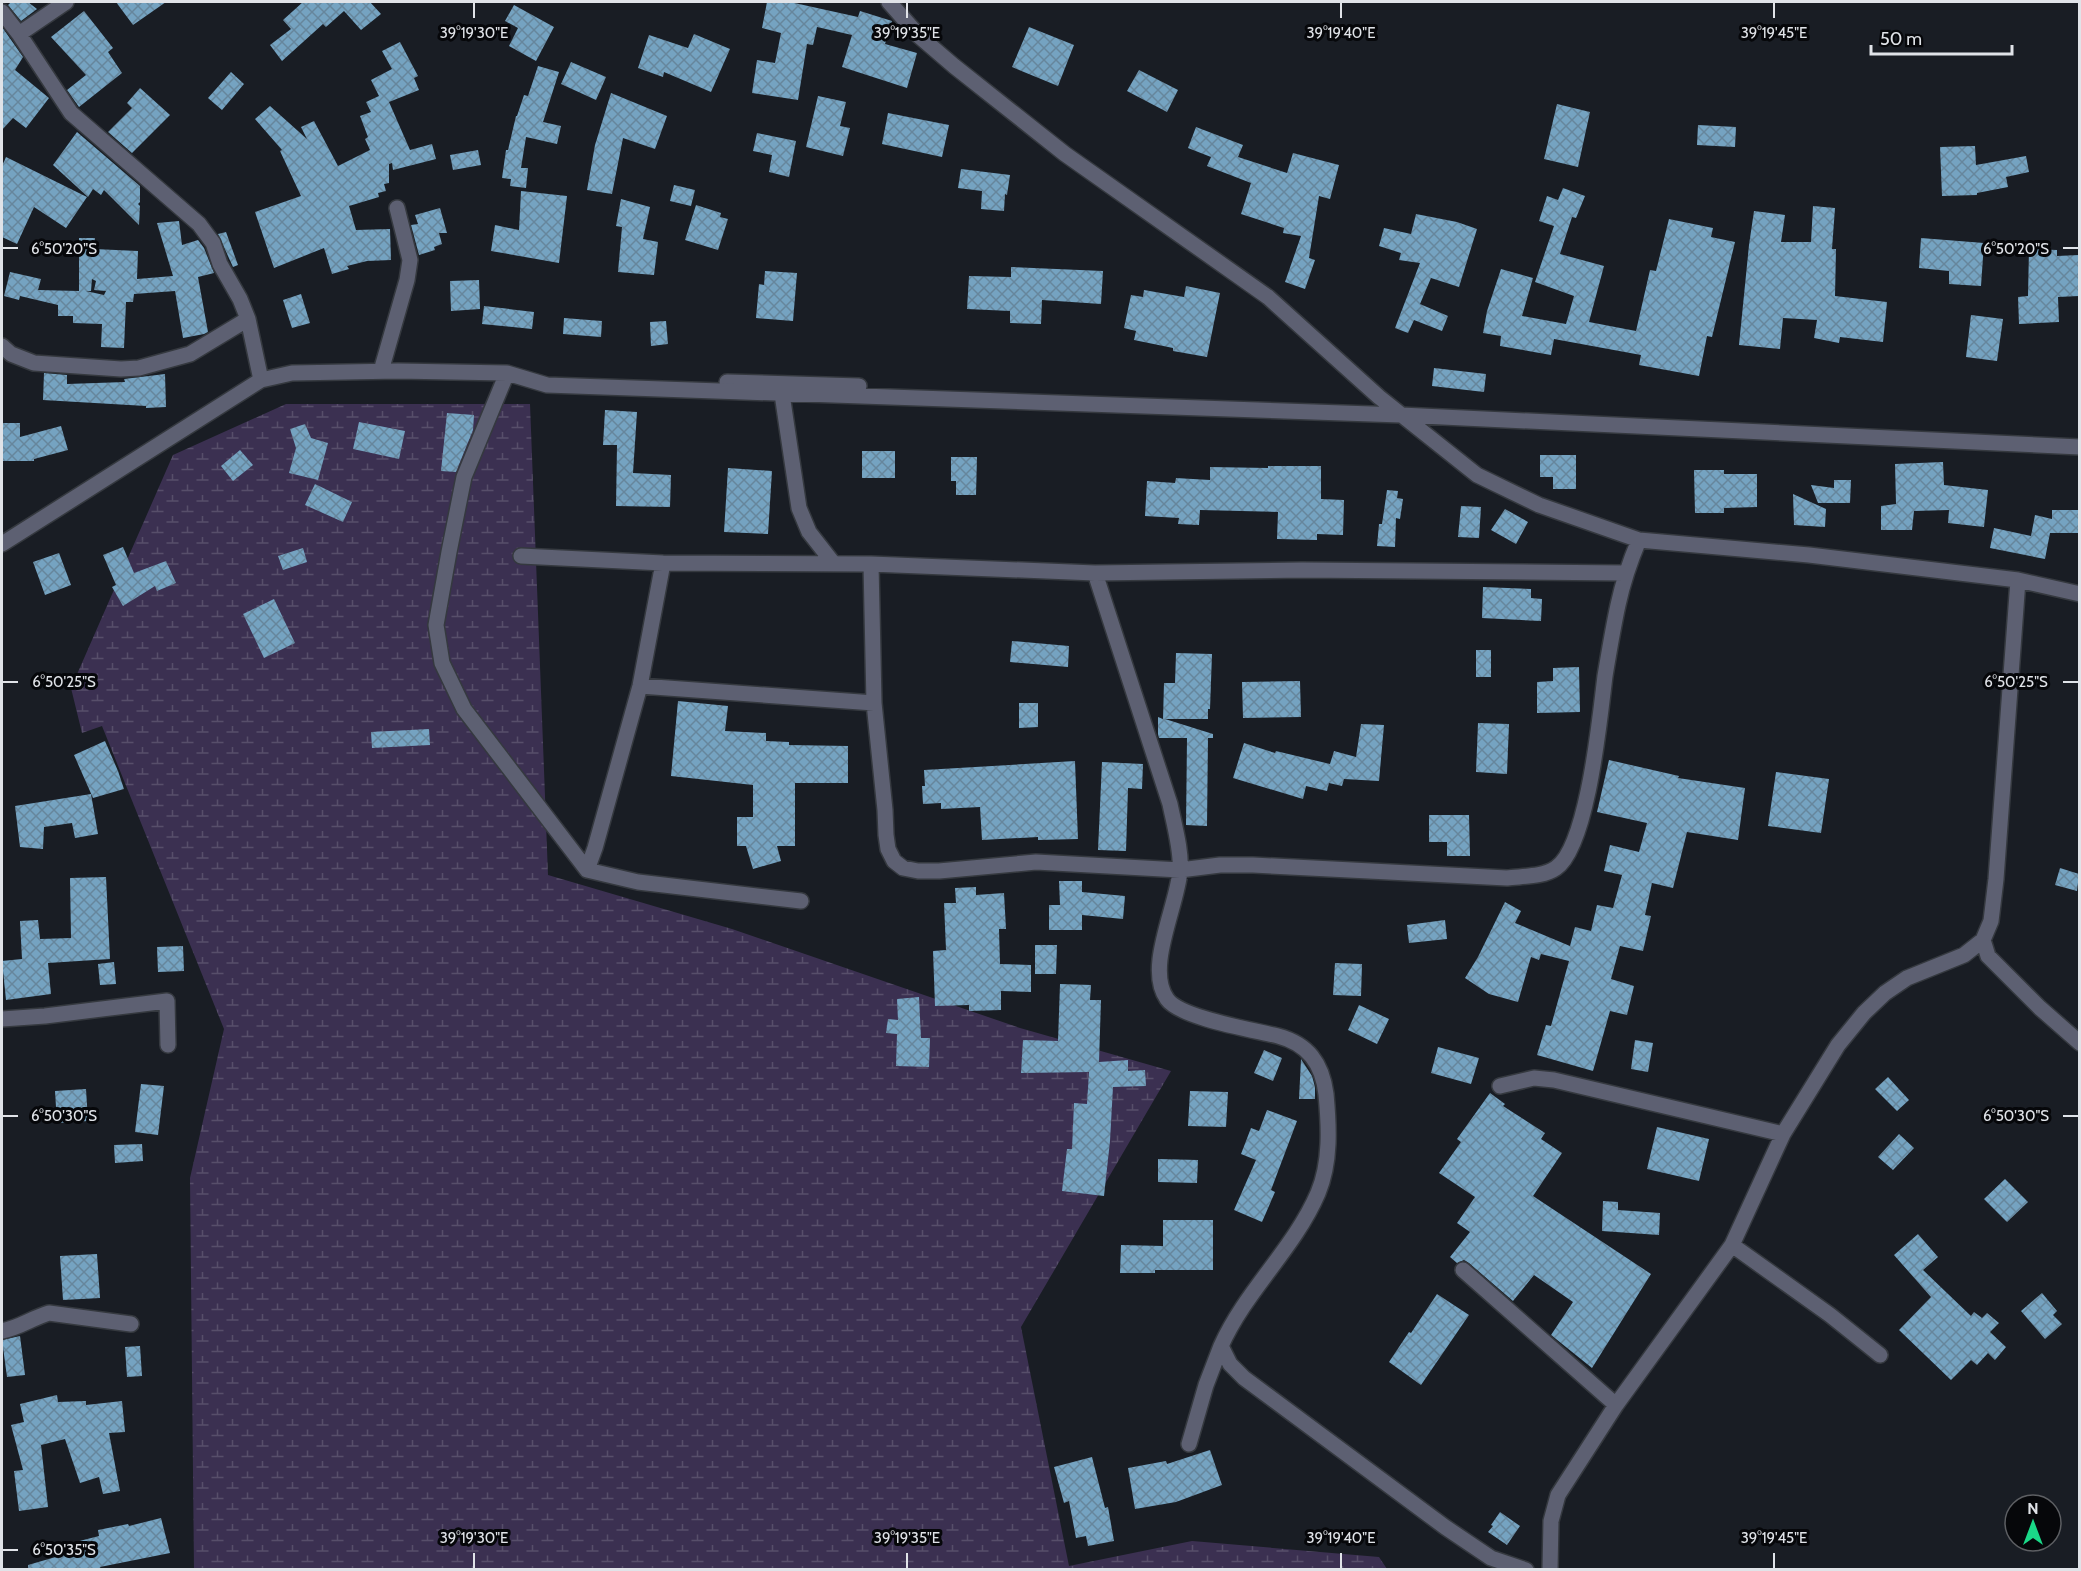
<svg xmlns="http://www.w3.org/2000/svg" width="2081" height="1571" font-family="Cabin,sans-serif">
<defs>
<pattern id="wetland-marsh" width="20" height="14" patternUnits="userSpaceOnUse" patternTransform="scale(1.5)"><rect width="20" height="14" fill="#3b3051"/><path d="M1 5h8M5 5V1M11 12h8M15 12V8" fill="none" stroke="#574e6a"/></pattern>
<pattern id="building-cross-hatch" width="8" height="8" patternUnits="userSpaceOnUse" patternTransform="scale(1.5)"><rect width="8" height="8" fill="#75a3c1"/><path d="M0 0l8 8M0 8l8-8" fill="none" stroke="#66869c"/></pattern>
</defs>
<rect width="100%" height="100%" fill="#191d24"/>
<!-- wetland -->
<path fill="url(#wetland-marsh)" d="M286,404h244l18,471 184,54 288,99 151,43 -150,256 48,239 123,-25 187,16 8,12h-1193l-4,-391 34,-149 -122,-303 -20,7 -11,-45 102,-233z"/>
<!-- building -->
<path fill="url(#building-cross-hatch)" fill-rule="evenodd" d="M11,2h17l9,7 -16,12 -13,-16z
M116,2h50l-33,23z
M303,2h67l11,12 -20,16 -17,-19 -18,16 -3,-3 -41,37 -12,-16 21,-16 -8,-9z
M767,2h23l68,15 2,-6 32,10 -7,23 32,9 -10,35 -65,-21 10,-32 -35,-8 -4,18 -6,-1 -9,56 -46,-7 5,-33 18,3 6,-30 -19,-5z
M514,5l40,22 -18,34 -27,-15 9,-18 -13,-7z
M84,11l29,37 -5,4 14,21 -43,34 -12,-17 19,-15 -35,-38z
M2,27l21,30 -8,13 34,28 -23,30 -13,-10 -11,12z
M1029,27l45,18 -16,41 -46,-19z
M694,34l36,15 -19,43 -47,-20 -1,5 -25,-9 11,-33 39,13z
M400,42l18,34 -4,2 5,12 -30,12 21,48 22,-6 4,15 -43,11 -1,-7 -3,1v19l-5,1 2,7 -8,2 1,4 -30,9 7,24 34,-1 1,31 -24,1 -20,5 2,3 -17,5 -8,-26 -50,20 -19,-56 46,-16 -21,-45 2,-1 -27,-31 15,-13 37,33 -6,-12 13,-6 24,45 32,-16 -5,-11 3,-2 -8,-21 11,-4 -5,-10 13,-6 -8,-16 21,-11 -10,-18z
M571,62l35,15 -10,23 -35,-16z
M538,66l21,6 -16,50 18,4 -4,18 -31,-7 -5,31h7l-2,20 -16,-2 1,-7 -9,-1 4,-28h2l8,-34h1l7,-21 4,1z
M1139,70l39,20 -11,22 -40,-21z
M231,72l13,12 -22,26 -14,-12z
M140,88l30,27 -38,38 -24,-21 24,-24 -5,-5z
M611,93l56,23 -12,33 -32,-11 -11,56 -25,-4 8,-45z
M818,96l28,6 -6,24 10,2 -7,28 -37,-9z
M1557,104l33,8 -12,55 -34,-8z
M888,113l61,12 -7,32 -60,-13z
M1698,125l38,2 -1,20 -38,-2z
M1196,127l47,18 -5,12 49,16 6,-20 46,12 -9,34 -11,-3 -10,62 6,2 -10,29 -20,-7 16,-46 -18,-3 1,-5 -43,-14 10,-31 -44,-17 4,-9 -23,-9z
M77,132l63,54v16l-2,2 2,2 -1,19 -35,-35 -3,5 -8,-6 -5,8 -35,-32z
M757,133l39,8 -7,36 -20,-5 3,-17 -19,-4z
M1975,146l1,19 50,-9 3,16 -23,5 2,10 -31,6v2l-35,1 -2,-49z
M478,150l3,15 -28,5 -3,-15z
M6,157l81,40 -21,31 -32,-21 -17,37 -15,-7v-71z
M961,169l49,6 -3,20 -2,-1 -1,17 -23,-2 1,-18 -24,-3z
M674,185l21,5 -4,16 -21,-5z
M1563,188l22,8 -9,22 -4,-1 -12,37 44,12 -15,56 47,9 14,-61 6,1 13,-52 44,9 -2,9 24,5 -23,95 -5,-1 -8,40 -60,-11 2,-10 -87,-16 -3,16 -51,-9 1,-10 -18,-3 4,-22 14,-42 32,9 -11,38 44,8 8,-28 -39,-14 19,-56 -15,-5 8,-25 11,4z
M521,191l46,5 -8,67 -68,-12 4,-26 24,5z
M621,199l29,8 -7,32 15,3 -4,33 -36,-3 4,-45 -6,-1z
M696,205l25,8 -1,4 8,2 -10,31 -33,-10z
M1813,206l22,2 -3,41h4l-1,47 52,6 -4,40 -43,-5 -1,6 -25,-5 3,-18 -34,-2 -3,31 -41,-4 10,-100 5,-34 31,4 -4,27h30z
M440,208l7,25h-8l3,11 -8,3 1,3 -16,5 -8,-30 7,-1 -3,-9z
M1416,214l41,8 20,7 -18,58 -28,-9 -11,26 28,12 -6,15 -28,-11 -6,13 -13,-5 25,-65 -21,-3 2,-7 -22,-7 5,-18 27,6z
M179,221l3,24 16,-5 6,8 10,25 -16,4 10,55 -4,2 -21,4 -8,-47 -41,3 -1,8h-7l-2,46 -23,-1 1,-23 -29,-1v-7h-15v-11l-38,-9 -1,4 -15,-4 6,-24 31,7 -3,11 41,1v-53h16l-1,11 44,2 -1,28 36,-3 -16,-53zM92,279l4,2 -2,9 12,1 -2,4 -18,-4h5z
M226,232l12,33 -5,2 -15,-33z
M1921,238l63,5 -3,43 -32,-2v-13l-30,-3z
M2029,249l28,1v6l22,-1v41l-21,1 1,25 -40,2 -1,-27 10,-1z
M1011,267l92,4 -2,33 -59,-4 -1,24 -31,-1v-12l-43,-2 2,-33 42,1z
M765,271l32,2 -4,48 -37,-3 3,-34 5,1z
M479,280l1,29 -29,2 -1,-30z
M1186,286l34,7 -13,64 -34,-6v-3l-39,-8 2,-9 -12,-3 7,-33 12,2 1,-7 40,7z
M301,294l9,29 -18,5 -9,-28z
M484,306l50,6 -2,17 -50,-5z
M1971,315l32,4 -6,42 -31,-4z
M564,318l38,3 -1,16 -38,-3z
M666,321l2,23 -17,2 -1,-24z
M1434,368l52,6 -2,18 -52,-6z
M44,373l23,2v9l58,-2 -1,-3 41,-5 1,33 -20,1v-2l-103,-6z
M605,410l32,2 -4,61 38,2 -1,32 -54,-1 1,-61h-14z
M447,413l27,2 -1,15 -17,42 -15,-1z
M359,422l46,9 -6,28 -46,-10z
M2,423h18v14l41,-11 7,24 -34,9v2h-32z
M305,424l6,14 17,5 -10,37 -29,-7 7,-25 -6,-19z
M240,450l13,15 -20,16 -12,-15z
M862,451h33v27h-33z
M1540,455h36v34h-23v-12h-13z
M951,457h26l-1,38h-20v-14h-5z
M1943,462l1,23 44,5 -4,37 -36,-4 1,-13 -35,1 -2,19h-31v-24l15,-2 -1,-40z
M1268,466h53v33l23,1 -1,35 -26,-1v6l-40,-1 1,-27 -78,-2 -1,15 -21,-1 1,-6 -34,-2 2,-35 28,2 1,-5 34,2v-13l58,1z
M728,468l44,3 -4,63 -44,-2z
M1694,470h30v4h33v33l-33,1v5h-29z
M1834,480h17l-1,23h-32l-7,-18 23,3z
M315,484l37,18 -9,20 -38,-17z
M1387,490l11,1 -1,7 6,1 -3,20 -4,-1 -1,29 -18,-1 2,-22h3z
M1793,494l33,15 -1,18 -31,-2z
M1461,506l20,1 -2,31 -21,-1z
M1505,509l23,13 -12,22 -25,-14z
M2052,510h27v23h-29l-5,26 -55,-11 4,-20 37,8 4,-21 17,4z
M123,547l11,26 32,-12 10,22 -19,8 -2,-5 -32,20 -11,-19 4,-2 -13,-30z
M303,548l4,14 -24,8 -5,-14z
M59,553l12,32 -26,10 -12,-33z
M1483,587l48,2v9l11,1 -1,22 -59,-3z
M274,599l21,44 -31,15 -21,-44z
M1012,641l57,5 -1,21 -58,-5z
M1476,650h15v27h-15z
M1176,653l36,1 -2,55h-2v10h-43l48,15v4h-5l-1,88 -21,-1 1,-87h-28l-1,-4v-17l5,2 1,-36h11z
M1579,667l1,45 -43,1v-31l16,-1v-13z
M1300,681l1,36 -58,1 -1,-36z
M678,701l50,5 -3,25 41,2v8l23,1v3l59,1v37h-53v63h-18l4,15 -28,8 -7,-23h-9v-29h16v-32l-82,-9z
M1019,703h19v24l-19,1z
M1478,723l31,1 -2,50 -31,-2z
M1361,724l23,1 -5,56 -35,-2 -2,7 -13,-3 -2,8 -21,-5 -3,13 -70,-21 11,-35 31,10 1,-2 54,13 4,-13 22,6z
M429,729l1,16 -58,3 -1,-16z
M105,741l13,30 6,18 -31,9 -19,-43z
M1609,760l70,16 -1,2 67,10 -7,52 -51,-8 -14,56 -21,-5 -7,32 6,1 -8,35 -23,-5 -9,33 23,7 -7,29 -17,-4 -17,60 -56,-16 9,-30 5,1 18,-65 -28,-7 -2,6 -8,-3 -13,45 -29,-8 -24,-16 13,-21 27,-55 16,9 -6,12 55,23 5,-19 16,4 6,-26 16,3 9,-33 -18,-4 6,-26 29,7 8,-29 -50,-11z
M1075,761l3,78 -40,1v-3l-56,3 -2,-33 -39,2v-6l-18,1 -1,-18h3l-1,-16z
M1102,762l41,2 -1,25 -14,-1 -2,63 -28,-1z
M1776,772l53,7 -8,54 -53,-7z
M91,794l7,40 -23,4 -3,-15 -28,4 -1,22 -23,-2 -5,-41z
M1429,815h40l1,41h-23v-14h-18z
M2060,868l19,6 -2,17 -22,-6z
M106,877l4,82 -62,4 3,31 -45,6 -4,-39 20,-2 -2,-38 18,-1 2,19 31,-1 -1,-60z
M1059,881h23v11l43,4 -2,23 -41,-4v15h-33v-25h11z
M976,887v8l28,-2 2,36h-7l1,35 31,1v27l-30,-1v19l-32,1v-6l-34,1 -2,-55 13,-1 -2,-47h12l-1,-15z
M1445,920l2,19 -38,4 -2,-18z
M1035,945h22l-1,29h-21z
M183,946l1,25 -26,1 -1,-25z
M114,962l2,22 -16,1 -2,-21z
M1335,963l27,1 -1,32 -28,-1z
M1060,984l31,1 -1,15h11l-2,62 29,-2v11l17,-1 1,16 -33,1 -3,54 -6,55 -42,-5 5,-42h5l2,-46 13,1 2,-32 -68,1 2,-33 35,1z
M919,997l2,41h9l-1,29 -33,-1 1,-32 -11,-1 2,-14 10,1 -1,-21z
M1359,1005l30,14 -12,25 -29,-14z
M1635,1040l18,3 -5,29 -17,-3z
M1438,1047l41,11 -8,26 -40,-11z
M1264,1050l18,8 -9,23 -19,-8z
M1301,1059l11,17 3,11v12h-16z
M1888,1077l21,23 -12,11 -22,-22z
M141,1084l23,2 -6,49 -23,-3z
M86,1089l2,32 -31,2 -2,-32z
M1190,1091l38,1 -2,35 -38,-1z
M1490,1093l15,11 -2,2 42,27 -4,6 21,14 -29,43 118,78 -59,94 -41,-33 22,-33 -39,-27 -21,26 -44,-38 -5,-3 -7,3 -7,-6 20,-25 -13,-9 18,-26 -36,-24 22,-31 -4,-3z
M1267,1110l30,11 -26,69 4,2 -13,30 -28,-12 22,-50 -15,-6 10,-26 8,3z
M1657,1127l52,12 -10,42 -52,-12z
M1899,1134l15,14 -21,22 -15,-13z
M142,1144l1,17 -28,2 -1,-18z
M1158,1159l40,1 -1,23 -39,-1z
M2005,1179l23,23 -21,20 -23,-23z
M1603,1201l15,1v8l42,3 -1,22 -57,-4z
M1163,1220h50v50h-58v3h-35l1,-28 42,1z
M1918,1234l20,23 -15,13 48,46 3,-4 8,6 5,-5 12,10 -9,9 16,15 -11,13 -7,-7 -11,12 -6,-5 -20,20 -52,-50 32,-33 -37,-42z
M97,1254l3,44 -37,2 -3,-44z
M2042,1293l15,18 -4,4 9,9 -17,15 -24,-28z
M1437,1294l32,21 -48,70 -32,-23 20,-30 2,1z
M20,1336l5,39 -18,2 -5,-37z
M140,1346l2,30 -15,1 -2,-30z
M57,1395l1,7 28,-1v4l36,-4 3,31 -16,1 11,58 -17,3 -4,-17 -19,6 -15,-44 -24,6 7,62 -29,4 -5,-40 9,-1 -12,-45 13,-3 -4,-18z
M1210,1450l12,35 -46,17 -41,7 -7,-41 38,-7 1,3z
M1092,1457l13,51 3,-1 6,34 -26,5 -2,-10 -10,2 -7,-37 -5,2 -10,-36z
M1500,1512l20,14 -13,19 -19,-13 5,-6 -2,-1z
M161,1518l9,35 -70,14 1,2h-73v-4l38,-11 -2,-9 35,-9 -1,-6 30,-6 1,2z"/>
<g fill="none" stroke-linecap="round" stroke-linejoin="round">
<defs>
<path id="minor" d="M889,2l30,34 35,30 111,88 203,143 111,100 98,78 62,30 100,35 170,15 209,25 62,14
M2,12l17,22 52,79 128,111 14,19 7,21 20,35 8,20 13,61
M19,34l47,-32
M2,346l9,8 23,9 87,6 18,-1 51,-14 58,-35
M381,371l26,-91 3,-20 -13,-52
M507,373l-43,104 -15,75 -13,73 6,38 22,46 123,161 51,12 163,19
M727,382l132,4
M782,394l17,114 10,24 25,32
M2,544l259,-164 31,-7 106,-2 109,2 40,12 854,30 679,32
M521,556l142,7 208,1 224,9 207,-3 323,3
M871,564l3,139 11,107 1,25 2,14 6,12 9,7 15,3h21l97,-9 144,8 40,-5h33l254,13c16,-2 36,-1 49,-10 32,-22 44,-152 49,-192 4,-24 8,-48 13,-71 5,-23 12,-44 21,-65
M1095,573l75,231c4,20 12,48 10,67 -3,36 -35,97 -13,128 13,19 87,31 111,37 30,8 44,27 48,58 3,32 5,68 -8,99 -24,56 -72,97 -97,153l9,18 14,14 201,149 46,31 35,12
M640,686l234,17
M587,870l8,-22 45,-162 23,-123
M1983,940l5,16 52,52 40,35
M2,1019l43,-3 122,-15 1,44
M1500,1086l34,-8 20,2 229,54
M1732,1245l98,70 50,40
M1463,1270l153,135
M2,1331c17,-3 30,-13 47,-18l82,11
M1189,1444l17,-59 15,-39
M1550,1570l1,-49 7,-26 58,-90 116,-160 51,-111 55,-89 26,-32 21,-20 22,-15 57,-23 19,-15 8,-19 5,-42 22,-299"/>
</defs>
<!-- minor casing -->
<use href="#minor" stroke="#35393f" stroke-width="18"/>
<!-- minor -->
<use href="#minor" stroke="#5d6072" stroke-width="15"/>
</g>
<!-- ticks -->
<path fill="none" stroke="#e0e3e8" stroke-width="2" d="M474,3v15M907,3v15M1341,3v15M1774,3v15M3,248h15M2063,248h15M3,682h15M2063,682h15M3,1116h15M2063,1116h15M3,1550h15M474,1553v15M907,1553v15M1341,1553v15M1774,1553v15"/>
<g font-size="15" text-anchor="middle" fill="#e0e3e8" stroke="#06070a" stroke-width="6" stroke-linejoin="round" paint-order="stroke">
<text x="474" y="38">39°19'30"E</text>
<text x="907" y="38">39°19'35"E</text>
<text x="1341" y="38">39°19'40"E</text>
<text x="1774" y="38">39°19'45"E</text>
<text x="64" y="254">6°50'20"S</text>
<text x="2016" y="254">6°50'20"S</text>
<text x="64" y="687">6°50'25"S</text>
<text x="2016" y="687">6°50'25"S</text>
<text x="64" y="1121">6°50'30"S</text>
<text x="2016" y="1121">6°50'30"S</text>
<text x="474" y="1543">39°19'30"E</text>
<text x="907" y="1543">39°19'35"E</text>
<text x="1341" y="1543">39°19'40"E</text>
<text x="1774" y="1543">39°19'45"E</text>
<text x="64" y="1555">6°50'35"S</text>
</g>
<!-- border -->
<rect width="2081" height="1571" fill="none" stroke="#e0e3e8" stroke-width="6"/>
<!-- north arrow -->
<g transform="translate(2033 1523)"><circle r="28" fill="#06070a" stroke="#5d5f63" stroke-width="1.5"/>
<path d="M0-4.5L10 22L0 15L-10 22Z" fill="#1ad988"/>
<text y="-9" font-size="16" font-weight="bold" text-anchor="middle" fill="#e0e3e8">N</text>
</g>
<!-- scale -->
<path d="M1871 45v9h141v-9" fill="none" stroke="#e0e3e8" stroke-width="3"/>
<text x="1880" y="45" font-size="18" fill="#e0e3e8" stroke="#06070a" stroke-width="4.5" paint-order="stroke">50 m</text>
</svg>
